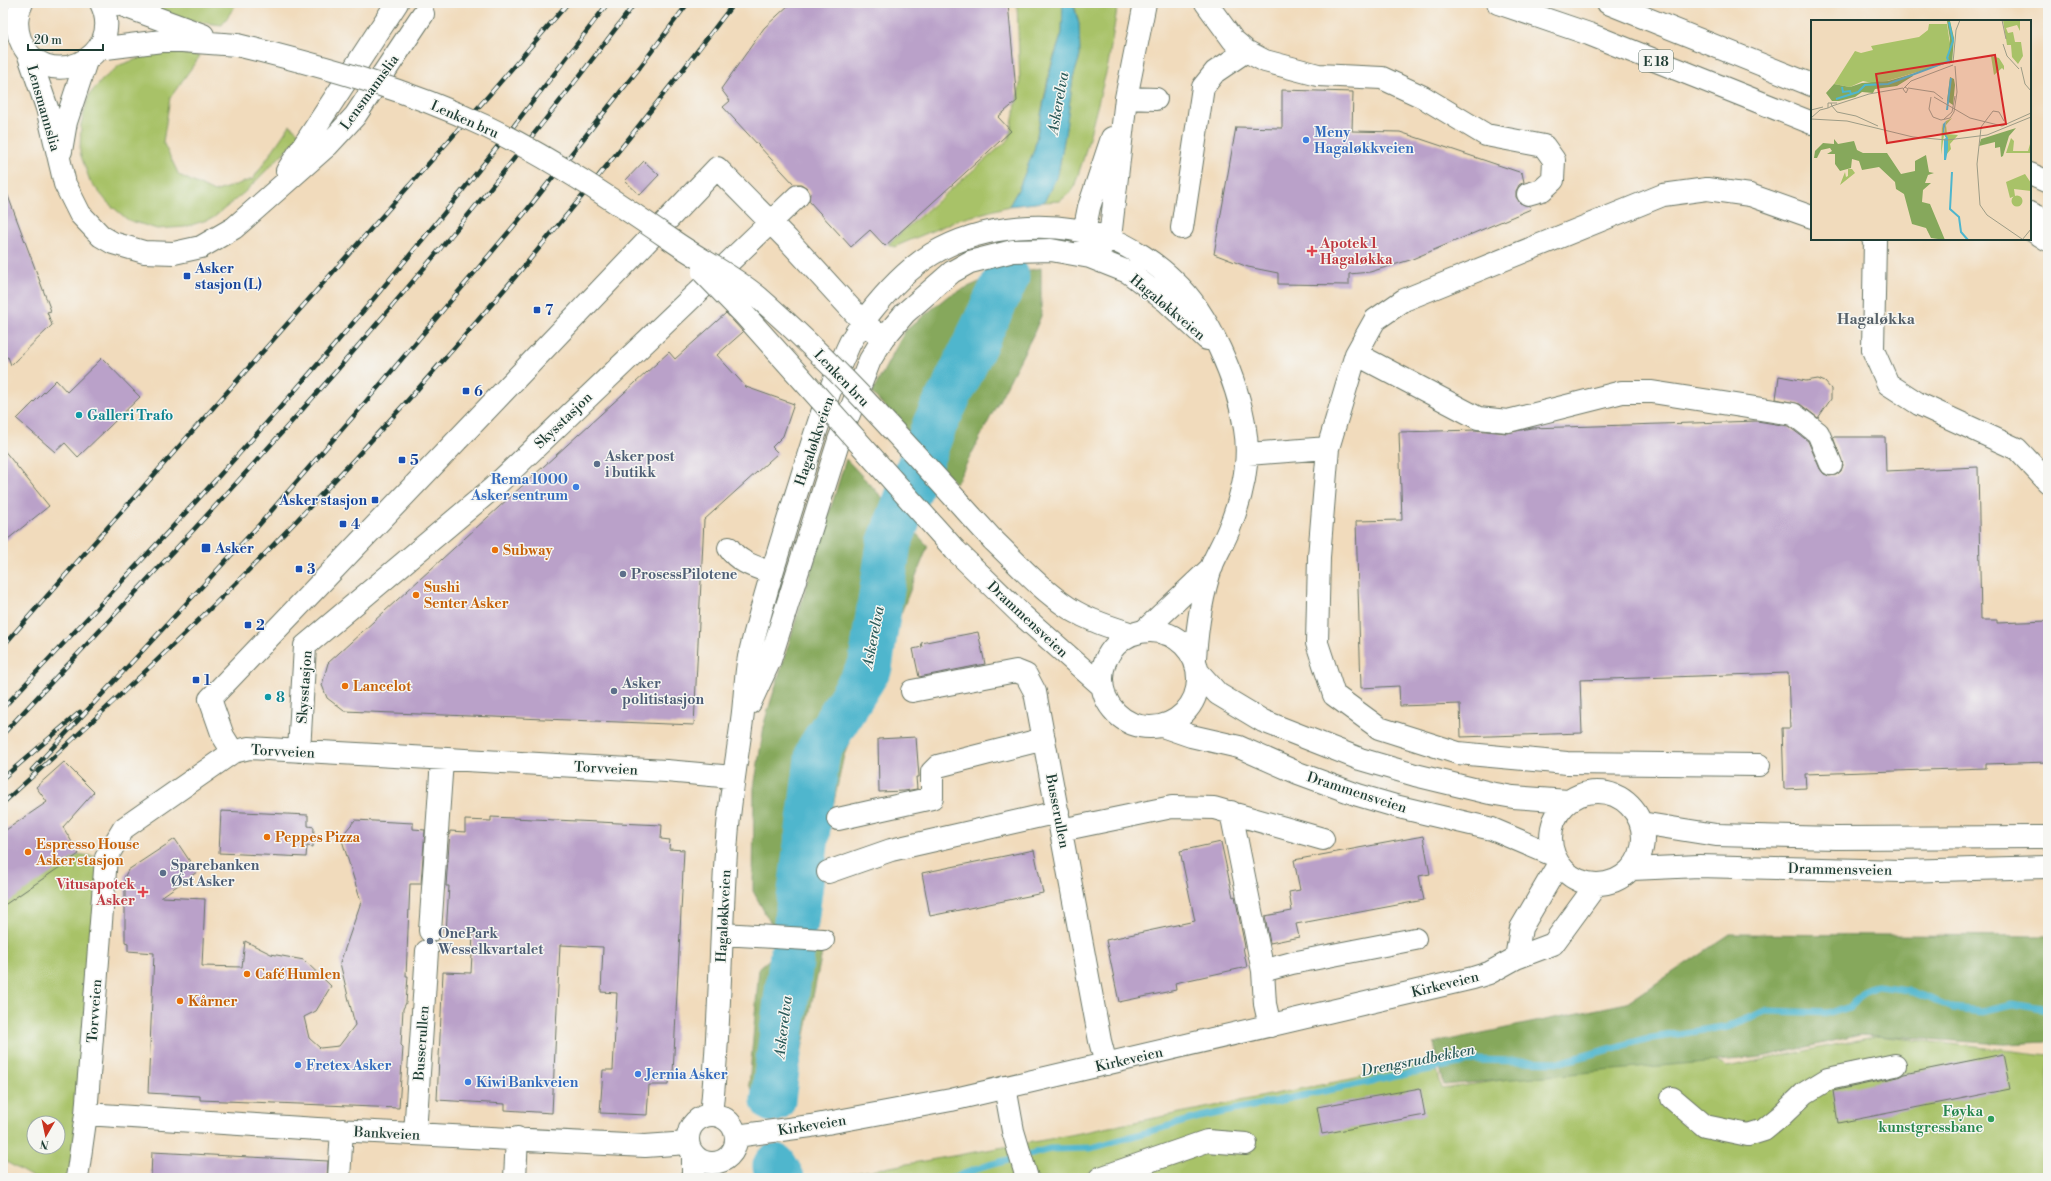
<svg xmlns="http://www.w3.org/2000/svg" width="2051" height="1181" font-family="'Libre Bodoni',serif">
<rect width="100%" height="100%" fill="#f6f6f2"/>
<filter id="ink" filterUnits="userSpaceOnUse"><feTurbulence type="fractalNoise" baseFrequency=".025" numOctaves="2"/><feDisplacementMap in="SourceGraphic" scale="8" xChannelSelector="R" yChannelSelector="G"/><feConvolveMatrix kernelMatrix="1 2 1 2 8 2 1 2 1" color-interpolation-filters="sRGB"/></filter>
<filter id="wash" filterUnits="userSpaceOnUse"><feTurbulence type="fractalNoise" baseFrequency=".012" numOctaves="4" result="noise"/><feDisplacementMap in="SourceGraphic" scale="16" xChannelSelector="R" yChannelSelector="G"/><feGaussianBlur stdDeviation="0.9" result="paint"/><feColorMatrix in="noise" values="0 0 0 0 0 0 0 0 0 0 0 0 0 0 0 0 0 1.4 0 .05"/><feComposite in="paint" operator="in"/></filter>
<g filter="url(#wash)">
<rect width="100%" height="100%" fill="#f1dbbc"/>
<!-- green -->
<path fill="#a8c268" stroke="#64804e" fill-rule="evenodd" d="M145,3h92l-15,22 -40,-5z
M1017,3h46l-1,30 -12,35 -16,82 -15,38 -10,18 -51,14 -64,27 -6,-3 121,-105 11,-55z
M1074,3h44l-10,62 -24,92 -11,33 -13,11 -16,1 14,-28 7,-39 8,-57 7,-22 -1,-32z
M157,52h18l25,4 -30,42 -7,44 16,33 35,17 39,-13 37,-54 11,10 -55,56 -33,27 -28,9 -28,2 -29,-9 -20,-17 -18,-22 -10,-28 1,-29 8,-29 13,-15 18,-15z
M76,854l30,4 -29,320h-43l-31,-18v-256zM34,1123h24v24h-24z
M1878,1036l170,19v123h-1221l223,-39 385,-77 7,27 254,-38 31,16z"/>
<!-- forest -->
<path fill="#86a85c" stroke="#527248" d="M1041,268v48l-8,19 -77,149 -84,-91 33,-62 43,-35 40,-18z
M846,459l82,87 -84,209 -17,79 -10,95 -46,-5 -18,-33 1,-103 11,-68z
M1730,934l318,2v106l-44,2 -144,-9 -98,22 -318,28 -10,-42 193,-40z
M781,949l41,4 -30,144 -19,3 -16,-3 -8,-12 10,-117z"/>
<!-- water -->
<path fill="#4fb6cd" stroke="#377a80" d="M1063,3h10l6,21 1,32 -7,22 -8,57 -7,39 -14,28 -35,4 10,-18 15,-38 17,-82 11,-35z"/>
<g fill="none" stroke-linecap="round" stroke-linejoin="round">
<!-- stream -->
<path stroke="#4fb6cd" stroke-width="7" d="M952,1178l37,-13 61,-16 41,-1 109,-31 274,-57 88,2 84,-23 83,-13 37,-15 65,2 19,-6 13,-15 14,-6 31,4 45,18 29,3 31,-7 35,6"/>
<!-- river -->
<path stroke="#4fb6cd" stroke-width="45" d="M955,385l52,-108
M796,922l22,-171 52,-84 19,-123 46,-120 13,-26
M773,1100l19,-146
M775,1166l7,12"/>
</g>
<g id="blocks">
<!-- building -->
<path fill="#baa1c9" d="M791,3h217l9,98 -19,16 13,14 -126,115 -15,-16 -19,17 -42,-46 1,-8 -3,-5 -6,-4h-7l-71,-77 7,-6 -9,-12 43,-61z
M1282,90l71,2 -1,39 48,1 122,41 2,9 -5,3 -3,6v6l4,6 10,3 1,3 -121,51 -40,12 -21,2v11l-71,-1v-11l-30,-6 -34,-13 22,-127 46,1z
M644,161l15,14 -19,20 -15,-14z
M5,188l46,123 -4,1 5,13 -41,40 -3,-8 -5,2v-170z
M726,313l17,19 -26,23 29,32 48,17 -11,32 -11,11 6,6 -74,67 -10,205 -350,-14 -17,-13 -5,-13 6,-22 341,-311 6,7z
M102,358l38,39 -62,60 -13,-14 -10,9 -38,-33 39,-39 11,12z
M1779,376l27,5 12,-2 7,3 6,7v10l-13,19 -18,-14 -24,-5z
M1757,421l31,5 20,15 12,28 4,5 5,2 7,-1 5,-4 2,-6 -10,-28h52l1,34 92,-4 3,153h16v3l51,-2v141l-62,2v4l-181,6 1,14 -22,1 -2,-61h8l-2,-55 -208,7 2,53 -121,4 -1,-33 -60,2 -1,-20 -38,2 -5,-167 46,-1 -3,-88 76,-2 32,3 24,-5z
M3,449l46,57 -46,37z
M978,632l7,32 -66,13 -6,-28 9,-2 -1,-4z
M916,737l3,40h-3l1,12 -13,2 -25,1 -1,-53z
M64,762l30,30 -31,35 16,27 -76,52v-74l44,-30 -11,-15z
M221,811l87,4v11l6,1 -1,20 -6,-1 -1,11 -87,-4z
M491,817l171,8 -1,14 9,1 -1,9 15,1 -11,224h-4l-1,11h-19l-2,30 -47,-2 3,-43h10l4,-77 -16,-1 2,-45 -43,-2 -8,168 -47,-3v-6l-68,-4 6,-128 28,1 2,-39 -27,-1 3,-47h-3l4,-55 15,1v-12l26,1z
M355,820l58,3v6l12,1 -4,54h-11l-4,92h2l-2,27 -3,6 -2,36 2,2 -4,61 -199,-8v-4l-52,-3 6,-140 -26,-2v-8l-3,-1v-66l3,-6 47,-31 22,33 -36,25 44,2 -3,67 40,1 3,-26 26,13 33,6 27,26 -15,25 -12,6 5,21 11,10 19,-2 16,-21 -15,-62 21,-61 -20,-65z
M1423,836l7,38 -11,2 5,24 -128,24 3,13 -29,6 -5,-27 27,-5 -3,-19 11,-2 -6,-30z
M1221,842l12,55 2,-1 10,51h-2l4,20 -72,16 1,7 -57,12 -13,-62 89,-19 -15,-70z
M1034,850l9,43 -113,23 -8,-43z
M2003,1054l7,35 -172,34 -5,-32 65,-14 6,-3z
M1420,1088l5,27 -103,19 -5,-27z
M152,1152l176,9 -1,17h-176z"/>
</g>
</g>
<g filter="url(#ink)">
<use href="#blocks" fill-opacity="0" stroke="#687464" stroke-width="1"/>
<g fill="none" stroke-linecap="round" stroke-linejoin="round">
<defs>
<path id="minor" d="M1206,3l27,37 13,11 19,10 53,14 64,3 41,19 63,38 58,11 10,14 -1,20 -11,10 -14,4
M28,53l19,55 18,76 15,30 21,22 12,7 31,9 30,1 27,-6 33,-19 94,-83 27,-29 68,-102
M1126,98l30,1
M61,151l5,-29 20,-61
M287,171l110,-168
M1182,228l21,-141 12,-15 31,-21
M1873,239l2,1 -2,110 15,34 31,20 98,45 31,33
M1087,246l-3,-14 5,-25 23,-69
M1100,248l10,-10 16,-140 19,-95
M1356,354l122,64 30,3 114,-29h30l141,22 25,19 13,31
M1328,448l-9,109 -2,86 17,52 45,33 79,25 109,10 192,2
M1248,454l80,-6 28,-94 19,-34 29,-20 259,-105 44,-6 43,6 62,22
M729,548c10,15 27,19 43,25
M1144,631l68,-64
M912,691l104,-20 10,4 9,17 65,349 6,23
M750,703l20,-43 69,-220 31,-80 13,-21 22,-26 47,-41 18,-10 43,-11 38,-1 39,7 38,15 38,29 41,38
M299,751l6,-105 188,-158 305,-292
M233,752l-10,-16 -13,-37 507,-531 71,72 75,82 20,17
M1231,812l32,159 2,33 5,22
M838,819l94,-21v-26l6,-6 106,-27
M1061,830l111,-23 42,1 109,31
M828,872l63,-22 167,-38
M430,931l12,-171
M722,934l101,6
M1263,971l29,-8 123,-24
M1005,1087l8,44 14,47
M1672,1098l33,28 43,9 16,-5 17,-14 24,-23 23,-14 67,-14
M86,1114l231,15 328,17 43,-3
M711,1115c10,-92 9,-185 16,-277 3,-40 10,-79 15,-118 3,-21 3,-43 7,-63 14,-59 33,-118 51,-175 14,-45 28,-92 48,-135 5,-12 14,-23 21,-33 18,-23 38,-45 63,-60 50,-30 121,-35 176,-16 21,7 50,27 66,43 35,32 64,101 71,148 6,34 -3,68 -16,100 -5,13 -12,24 -17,36 -10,29 -15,63 -17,93
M415,1134l12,-183
M77,1178l9,-64 20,-256 18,-30 109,-76 16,-4 417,23 67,6
M339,1178l3,-48
M515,1178l2,-40
M1100,1178l107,-37 39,3"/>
<path id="major" d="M22,3c-6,11 -6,25 -2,36 22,57 108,20 81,-36
M116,3l87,32
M98,49l64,-8h20l55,4
M993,540c24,23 48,50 76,68 19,12 41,19 63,26
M955,550l68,66 79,70
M1102 679a48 48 0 1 1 96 0a48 48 0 1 1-96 0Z
M1199,673l19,21 45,27 97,38 55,16 75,18 23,4 55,4
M1162,726l29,10 48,11 59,26 60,22 41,12 93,22 61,26
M1551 838a46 46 0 1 1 92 0a46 46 0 1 1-92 0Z
M1641,823l75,12 120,3 212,-1
M1632,869l67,-3 202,5 147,-4
M1516,958l5,-30 37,-63
M688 1139a24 24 0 1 1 48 0a24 24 0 1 1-48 0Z
M736,1136l75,-10 140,-26 522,-122 16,-5 27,-15 37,-14 43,-59
M693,1154v24"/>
<path id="highway" d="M1498,3l91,31 223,89
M1608,3l204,82
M2030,174l18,8
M2030,213l18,8
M2030,229l18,11"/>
</defs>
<!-- minor casing -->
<use href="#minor" stroke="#687464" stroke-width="24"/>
<!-- major casing -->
<use href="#major" stroke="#687464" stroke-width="24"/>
<!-- highway casing -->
<use href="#highway" stroke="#687464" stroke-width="24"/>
<!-- minor -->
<use href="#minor" stroke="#fff" stroke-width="22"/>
<!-- major -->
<use href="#major" stroke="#fff" stroke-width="22"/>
<!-- highway -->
<use href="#highway" stroke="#fff" stroke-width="22"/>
<defs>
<path id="rail" d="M3,646l487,-552 78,-91
M3,708c69,-74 139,-147 207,-222 140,-154 273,-316 398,-483
M3,734c113,-121 227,-241 335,-365 103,-119 203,-240 297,-366
M32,770l227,-245 99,-114 165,-196 117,-148 48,-64
M3,778l77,-66
M3,803c94,-85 188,-172 276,-264 163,-169 314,-350 455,-536"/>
</defs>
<!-- rail casing -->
<use href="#rail" stroke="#1f3d34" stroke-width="4.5"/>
<!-- rail -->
<use href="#rail" stroke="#f6f6f2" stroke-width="3" stroke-dasharray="9" stroke-linecap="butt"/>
<defs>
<path id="major-bridge" d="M237,45c86,21 170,44 250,82 66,32 126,73 186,114 27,19 59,34 85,56 85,74 159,160 235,243
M703,272l39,40 213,238"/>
</defs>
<!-- major-bridge casing -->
<use href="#major-bridge" stroke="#687464" stroke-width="24" stroke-linecap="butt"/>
<!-- major-bridge -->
<use href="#major-bridge" stroke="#fff" stroke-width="22"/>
</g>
</g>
<!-- markers -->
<g fill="#3f7fe0" stroke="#f6f6f2" stroke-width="1.5">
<circle cx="1306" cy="140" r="4"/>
<circle cx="576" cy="487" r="4"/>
<circle cx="298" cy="1065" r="4"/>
<circle cx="638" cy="1074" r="4"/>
<circle cx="468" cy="1082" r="4"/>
</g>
<g fill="#e0444e" stroke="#f6f6f2" stroke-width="1.5">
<path d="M1310 245h4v4h4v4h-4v4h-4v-4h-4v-4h4z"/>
<path d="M141 886h4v4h4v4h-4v4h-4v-4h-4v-4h4z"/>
</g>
<g fill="#1a4fb4" stroke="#f6f6f2" stroke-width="1.5">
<rect x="183" y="272" width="8" height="8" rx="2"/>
<rect x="533" y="306" width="8" height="8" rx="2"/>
<rect x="462" y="387" width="8" height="8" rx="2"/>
<rect x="398" y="456" width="8" height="8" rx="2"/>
<rect x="371" y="496" width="8" height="8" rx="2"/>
<rect x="339" y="520" width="8" height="8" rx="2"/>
<rect x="201" y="543" width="10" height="10" rx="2"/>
<rect x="295" y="565" width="8" height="8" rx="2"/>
<rect x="244" y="621" width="8" height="8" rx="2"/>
<rect x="192" y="676" width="8" height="8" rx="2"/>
</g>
<g fill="#0f9aa8" stroke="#f6f6f2" stroke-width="1.5">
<circle cx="79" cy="415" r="4"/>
<circle cx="268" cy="697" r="4"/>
</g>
<g fill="#5c6f8a" stroke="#f6f6f2" stroke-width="1.5">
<circle cx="597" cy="464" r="4"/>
<circle cx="623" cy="574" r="4"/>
<circle cx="614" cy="691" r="4"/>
<circle cx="163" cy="873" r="4"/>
<circle cx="430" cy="941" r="4"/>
</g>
<g fill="#e8710a" stroke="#f6f6f2" stroke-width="1.5">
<circle cx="495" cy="550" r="4"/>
<circle cx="416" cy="595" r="4"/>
<circle cx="345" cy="686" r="4"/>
<circle cx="267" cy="837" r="4"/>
<circle cx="28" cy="852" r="4"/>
<circle cx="247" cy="974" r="4"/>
<circle cx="180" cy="1001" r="4"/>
</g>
<circle fill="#2e9e5b" stroke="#f6f6f2" stroke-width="1.5" cx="1991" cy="1119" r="4"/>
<g text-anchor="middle" stroke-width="3" stroke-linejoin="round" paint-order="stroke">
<!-- shield labels -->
<rect fill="#f6f6f2" stroke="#60746d" stroke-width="1" x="1639" y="50" width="34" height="22" rx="3"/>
<g font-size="13" font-weight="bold" fill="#1f3d34">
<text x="1656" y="66">E 18</text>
</g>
<!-- street labels -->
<g font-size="14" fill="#1f3d34" stroke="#f6f6f2">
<text transform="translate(369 92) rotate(-54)" y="5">Lensmannslia</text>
<text transform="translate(44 108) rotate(74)" y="5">Lensmannslia</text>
<text transform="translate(465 119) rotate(24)" y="5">Lenken bru</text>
<text transform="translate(1168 307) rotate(40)" y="5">Hagaløkkveien</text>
<text transform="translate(842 378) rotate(46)" y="5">Lenken bru</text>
<text transform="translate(563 420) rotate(-44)" y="5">Skysstasjon</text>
<text transform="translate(814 441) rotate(-71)" y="5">Hagaløkkveien</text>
<text transform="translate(1028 619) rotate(43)" y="5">Drammensveien</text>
<text transform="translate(304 687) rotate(-86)" y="5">Skysstasjon</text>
<text transform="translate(283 751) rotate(3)" y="5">Torvveien</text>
<text transform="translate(606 768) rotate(3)" y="5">Torvveien</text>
<text transform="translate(1357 792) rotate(18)" y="5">Drammensveien</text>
<text transform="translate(1058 811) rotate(79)" y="5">Busserullen</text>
<text transform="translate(1840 869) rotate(1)" y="5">Drammensveien</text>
<text transform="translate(723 916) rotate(-87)" y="5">Hagaløkkveien</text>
<text transform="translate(1445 984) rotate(-14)" y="5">Kirkeveien</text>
<text transform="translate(94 1011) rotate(-86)" y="5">Torvveien</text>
<text transform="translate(421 1043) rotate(-86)" y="5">Busserullen</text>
<text transform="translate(1129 1059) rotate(-13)" y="5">Kirkeveien</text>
<text transform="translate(812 1125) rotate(-9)" y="5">Kirkeveien</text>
<text transform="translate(387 1133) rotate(3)" y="5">Bankveien</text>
</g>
<!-- shop labels -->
<g font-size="14" font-weight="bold" fill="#366cbe" stroke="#f6f6f2" text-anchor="start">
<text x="1314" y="137">Meny<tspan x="1314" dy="16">Hagaløkkveien</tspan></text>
<text x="568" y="484" text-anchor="end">Rema 1000<tspan x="568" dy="16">Asker sentrum</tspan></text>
<text x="306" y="1070">Fretex Asker</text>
<text x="646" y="1079">Jernia Asker</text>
<text x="476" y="1087">Kiwi Bankveien</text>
</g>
<!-- health labels -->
<g font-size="14" font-weight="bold" fill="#be3a42" stroke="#f6f6f2" text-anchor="start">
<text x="1320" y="248">Apotek 1<tspan x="1320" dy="16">Hagaløkka</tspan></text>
<text x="135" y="889" text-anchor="end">Vitusapotek<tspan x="135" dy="16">Asker</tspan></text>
</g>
<!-- transit labels -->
<g font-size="14" font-weight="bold" fill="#164399" stroke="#f6f6f2" text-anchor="start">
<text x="195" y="273">Asker<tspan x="195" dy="16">stasjon (L)</tspan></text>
<text x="545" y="315">7</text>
<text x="474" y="396">6</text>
<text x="410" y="465">5</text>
<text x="367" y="505" text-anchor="end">Asker stasjon</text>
<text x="351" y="529">4</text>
<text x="215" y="553">Asker</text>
<text x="307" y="574">3</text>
<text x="256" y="630">2</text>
<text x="204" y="685">1</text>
</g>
<!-- culture labels -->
<g font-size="14" font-weight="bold" fill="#0d838f" stroke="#f6f6f2" text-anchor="start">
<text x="87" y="420">Galleri Trafo</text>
<text x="276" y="702">8</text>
</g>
<!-- service labels -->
<g font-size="14" font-weight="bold" fill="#4e5e75" stroke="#f6f6f2" text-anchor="start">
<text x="605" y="461">Asker post<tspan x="605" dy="16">i butikk</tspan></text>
<text x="631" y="579">ProsessPilotene</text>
<text x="622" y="688">Asker<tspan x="622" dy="16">politistasjon</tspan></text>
<text x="171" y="870">Sparebanken<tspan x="171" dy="16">Øst Asker</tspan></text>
<text x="438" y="938">OnePark<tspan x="438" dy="16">Wesselkvartalet</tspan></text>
</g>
<!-- food labels -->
<g font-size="14" font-weight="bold" fill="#c56008" stroke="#f6f6f2" text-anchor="start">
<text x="503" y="555">Subway</text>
<text x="424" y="592">Sushi<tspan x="424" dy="16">Senter Asker</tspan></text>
<text x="353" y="691">Lancelot</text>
<text x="275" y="842">Peppes Pizza</text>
<text x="36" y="849">Espresso House<tspan x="36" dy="16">Asker stasjon</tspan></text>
<text x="255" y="979">Café Humlen</text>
<text x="188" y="1006">Kårner</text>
</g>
<!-- leisure labels -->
<g font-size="14" font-weight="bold" fill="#27864d" stroke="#f6f6f2" text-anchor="end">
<text x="1983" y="1116">Føyka<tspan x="1983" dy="16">kunstgressbane</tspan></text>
</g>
<!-- water labels -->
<g font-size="15" font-style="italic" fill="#2b5b5a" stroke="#f6f6f2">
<text transform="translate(1058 103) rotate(-80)" y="5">Askerelva</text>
<text transform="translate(873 637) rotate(-79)" y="5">Askerelva</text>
<text transform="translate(783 1027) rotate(-83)" y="5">Askerelva</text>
<text transform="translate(1418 1060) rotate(-11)" y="5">Drengsrudbekken</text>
</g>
<!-- neighbourhood labels -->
<g font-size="15" font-weight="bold" fill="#556068" stroke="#f6f6f2">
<text x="1876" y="324">Hagaløkka</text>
</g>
</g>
<!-- overview -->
<g transform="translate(1811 20)">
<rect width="220" height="220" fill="#f1dbbc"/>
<path d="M192,0h17v11l-3,-6 -11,3 2,5 5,-1 2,10h6l2,14 -5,8 -6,-7 -1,-12h-4zM118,4h18l3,20 -2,19 -61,18 -15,2 -9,-2 -13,6 -16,-3 21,-33 6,2 12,-3 -2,-4 48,-9 9,-7zM180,36l8,2 5,8v4l-2,-2 -8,7zM141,98l-6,7 1,9 11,1 -8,9 1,5 -5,6 2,-9 -2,-9 -2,-2 -3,20 1,-32 2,11 2,-13zM200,118l3,3 -1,10h15l2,-7 1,9h-25zM37,149h4l3,4 -15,12 5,-13 1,5 2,-1zM214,154l6,9v8l-17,-2 1,7 -5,2 -4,-16zM200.5 181a5.5 5.5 0 1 1 11 0a5.5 5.5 0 1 1-11 0Z" fill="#a8c268"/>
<path d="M136,1h3l4,17 -2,25 -4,-3 2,-21zM101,54l1,2 -16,10 -22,3 -2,4 -11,-1 -7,5 -16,4h-7l-6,-8 8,-9 16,3 12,-4 26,-2zM139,57l4,2 1,6 -2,20 -6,-4zM205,108l-7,8 -6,20 -2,1 -1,-10 -5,1v-6l-16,4 2,-7zM23,119l4,5 16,-3 3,9 6,3h24l14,21 14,-3v-10l11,-6 3,17 5,1 -6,2 -3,8h6l-8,7 -1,12 8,2 15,36 -14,-2 -5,-10 -14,-4 -8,-30 -8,-5 -1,-7 -16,-15 -17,3 -3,-9 -7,-2 -1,9 -11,3 -5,-7v-10h-8l5,-3 -2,-3 -9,2 -4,8h-3l1,-7 8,-8 11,1z" fill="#86a85c"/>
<path d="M135,101l-2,11 4,6v11l-2,11h-2v-21l2,-1 -3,-6v-8z" fill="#4fb6cd"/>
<path fill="none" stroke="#4fb6cd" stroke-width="2" d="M138,2l4,19 -6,17 3,5M31,67l1,5 7,-1 1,3M25,79l22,-7 7,-7 23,-1 61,-23M136,90l4,-32M141,152l-2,37 9,8 2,15 7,8"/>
<path fill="none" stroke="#9d9c86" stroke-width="1" d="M191,0l4,19M192,24l4,12 12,13M142,43l3,-33 4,-10M210,47l4,17 6,7M94,67l3,2 -2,4 -3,-4 8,-8 42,-16M97,68l26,4 9,7M120,77l-2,12 4,8 8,3 9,-2 4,-6 3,-20 -2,-26M123,77l36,21 32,8 29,-13M20,83l1,3 -4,2v-5h9M21,86l37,-12 34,-6M21,86l5,6 19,4 22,10M0,90l12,-3M0,98l9,-8 8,-2M0,99l36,2 66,16 34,3 40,-5 44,-18M133,99l8,-7 3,-16M170,107l12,-16 6,1 5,9M170,108l-4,36 3,41 7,10 35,24M211,220l9,-11"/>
<path fill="#d62828" fill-opacity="0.15" stroke="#d62828" stroke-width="2" d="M184,35l11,69 -119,19 -11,-69z"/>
<rect width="220" height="220" fill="none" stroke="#1f3d34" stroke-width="2"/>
</g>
<!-- margin -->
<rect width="2051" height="1181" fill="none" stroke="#f6f6f2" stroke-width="16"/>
<!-- north arrow -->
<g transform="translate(46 1135) rotate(189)"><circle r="19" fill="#f6f6f2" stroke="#a0aca6"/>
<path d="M0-3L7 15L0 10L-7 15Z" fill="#c8321e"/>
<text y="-6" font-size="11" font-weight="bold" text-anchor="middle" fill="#1f3d34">N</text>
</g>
<!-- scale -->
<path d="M28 44v6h75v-6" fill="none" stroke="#1f3d34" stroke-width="2"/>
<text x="34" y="44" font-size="12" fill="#1f3d34" stroke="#f6f6f2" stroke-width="3" paint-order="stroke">20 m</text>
</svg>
